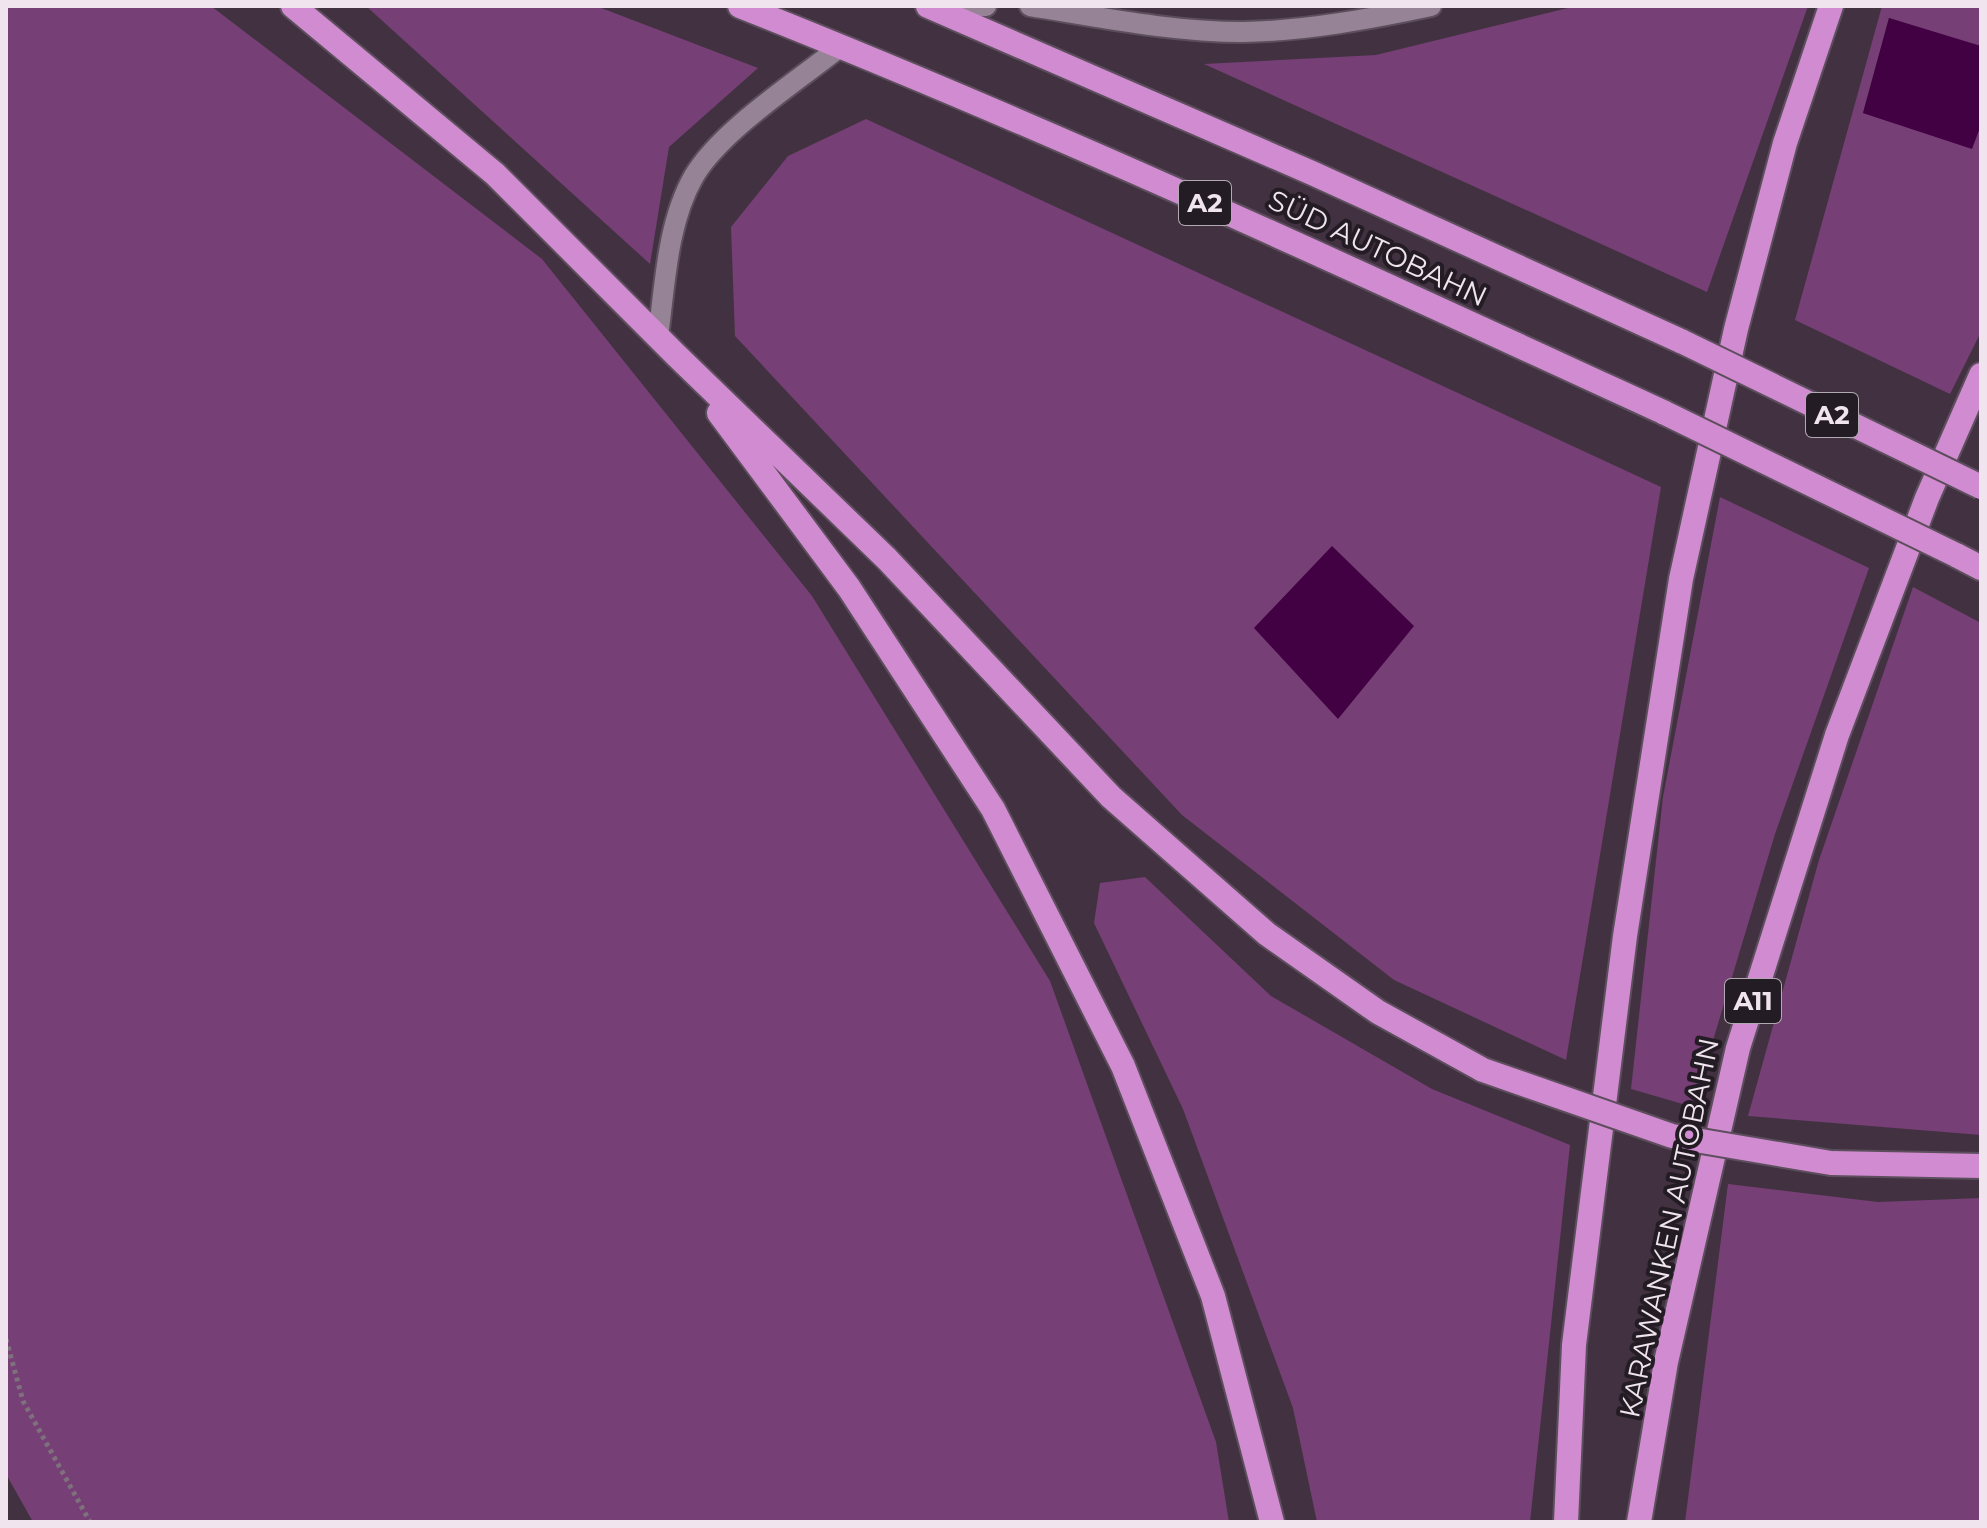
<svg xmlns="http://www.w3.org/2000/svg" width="1987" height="1528" font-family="Montserrat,sans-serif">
<rect width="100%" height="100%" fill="#423241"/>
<!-- green -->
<path fill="#763f75" d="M6,6h205l331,253 270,337 238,385 166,461 13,80h-1196l-27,-48z
M366,6h230l162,62 -89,79 -19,117z
M1576,6h232l-101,286 -503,-228 172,-9z
M1882,6h99v40l-5,1 -87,-29 -26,95 108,35 10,-23v207l-31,62 -155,-74z
M866,119l795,368 -95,573 -172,-80 -212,-165 -447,-479 -4,-109 57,-71z
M1720,497l149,71 -94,266 -82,273 -62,-18 32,-292z
M1913,587l68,36v512l-233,-19 71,-256z
M1145,877l126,119 161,93 138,56 -40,377h-213l-24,-114 -110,-299 -89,-186 6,-40z
M1728,1184l150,18 103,-4v324h-296z"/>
<!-- water -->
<path fill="#410142" d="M1889,18l92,28v79l-9,24 -109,-36z
M1332,546l82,80 -76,93 -84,-91z"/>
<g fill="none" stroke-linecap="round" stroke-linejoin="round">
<defs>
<path id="minor" d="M1030,6c69,11 142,26 213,26 62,-1 127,-13 188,-26
M934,8l52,-2
M658,337c7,-52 9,-114 36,-161 28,-47 104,-95 147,-130"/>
<path id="highway" d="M293,6l202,168 182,182 210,203 224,238 156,137 111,78 105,58
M740,6c313,124 619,266 925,407
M928,6l384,167 371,169
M719,413l130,175 144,221 130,257 90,230 59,226
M1956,555l25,13
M1831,1163l150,3
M1566,1522l8,-177 51,-409 56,-357 55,-250 49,-186 46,-137
M1639,1522l27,-160 72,-314 99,-313 90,-237 54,-123"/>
</defs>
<!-- minor casing -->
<use href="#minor" stroke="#5c4e5c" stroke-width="24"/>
<!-- highway casing -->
<use href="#highway" stroke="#5c4e5c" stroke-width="28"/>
<!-- path -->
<path stroke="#7e707d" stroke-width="5" stroke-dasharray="4 4" stroke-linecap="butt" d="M6,1339l17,62 67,121"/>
<!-- minor -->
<use href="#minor" stroke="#968395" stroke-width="20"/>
<!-- highway -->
<use href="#highway" stroke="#d18bd0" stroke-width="24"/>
<defs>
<path id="highway-bridge" d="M1683,342l298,145
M1665,413l291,142
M1483,1070l189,66 159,27"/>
</defs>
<!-- highway-bridge casing -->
<use href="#highway-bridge" stroke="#5c4e5c" stroke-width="28" stroke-linecap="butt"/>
<!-- highway-bridge -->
<use href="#highway-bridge" stroke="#d18bd0" stroke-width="24"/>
</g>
<g text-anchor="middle" stroke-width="8" stroke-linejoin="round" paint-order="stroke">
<!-- shield labels -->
<g fill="#241c24" stroke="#b3a9b2" stroke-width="2">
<rect x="1179" y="181" width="52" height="44" rx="6"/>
<rect x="1806" y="393" width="52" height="44" rx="6"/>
<rect x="1725" y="979" width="56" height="44" rx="6"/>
</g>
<g font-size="26" font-weight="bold" fill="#f0e5ef">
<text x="1205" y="212">A2</text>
<text x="1832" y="424">A2</text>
<text x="1753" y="1010">A11</text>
</g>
<!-- street labels -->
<g font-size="28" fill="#f0e5ef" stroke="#241c24">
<text transform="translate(1378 248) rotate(25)" y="10">SÜD AUTOBAHN</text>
<text transform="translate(1669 1228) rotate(-78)" y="10">KARAWANKEN AUTOBAHN</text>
</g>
</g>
<!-- border -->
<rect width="1987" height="1528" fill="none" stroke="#f0e5ef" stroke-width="16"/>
</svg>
